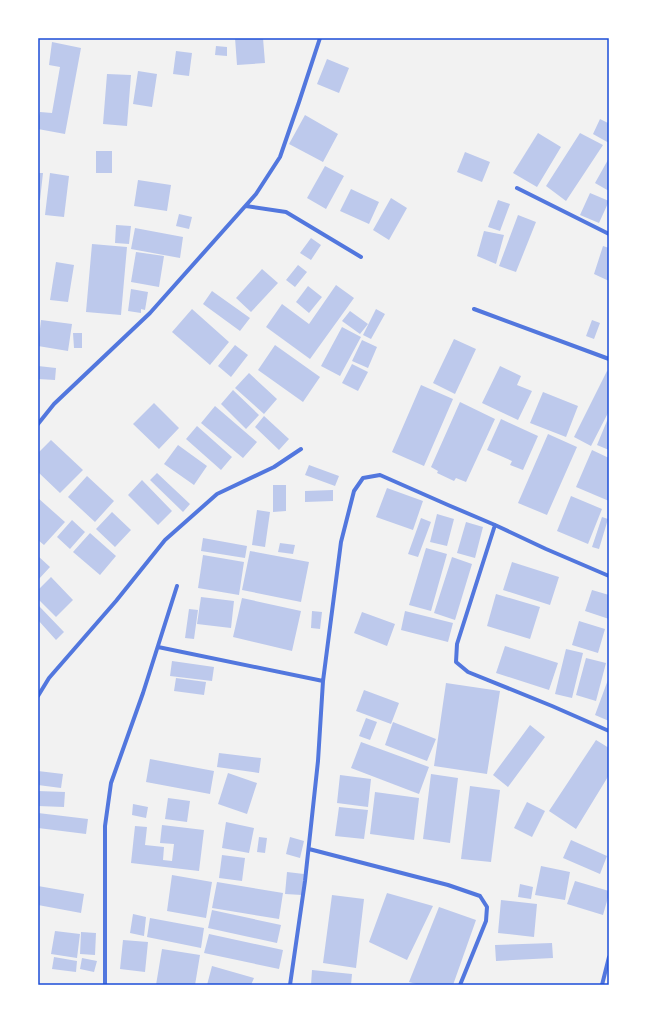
<svg xmlns="http://www.w3.org/2000/svg" width="647" height="1023" font-family="Poppins,sans-serif">
<rect width="100%" height="100%" fill="#f2f2f2"/>
<!-- building -->
<path fill="#bdc9ec" d="M235,38h28l2,25 -28,2z
M52,42l29,6 -16,86 -27,-5v-8l2,-9 12,1 8,-46 -11,-2z
M216,46l11,1v9l-12,-1z
M176,51l16,2 -3,23 -16,-2z
M327,59l22,9 -10,25 -22,-9z
M138,71l19,3 -5,33 -19,-3z
M107,74l24,1 -4,51 -24,-2z
M305,115l33,19 -15,28 -34,-18z
M600,119l8,4 1,-2v22l-16,-9z
M538,133l23,14 -24,40 -24,-14z
M580,133l23,12 -37,56 -20,-15z
M96,151h16v22h-16z
M465,152l25,10 -8,20 -25,-10z
M609,158v33l-14,-8z
M325,166l19,10 -18,33 -19,-11z
M38,173h5l-3,27h-2z
M50,173l19,3 -5,41 -19,-2z
M138,180l33,5 -4,26 -33,-5z
M351,189l28,13 -10,22 -29,-13z
M590,193l19,8 -10,22 -19,-8z
M391,198l16,10 -18,32 -16,-10z
M498,200l12,4 -10,27 -12,-4z
M179,214l13,3 -3,12 -13,-3z
M518,215l18,7 -20,50 -17,-6z
M116,225l15,1 -2,18 -14,-1z
M135,228l48,9 -3,21 -49,-9z
M484,231l20,4 -8,29 -19,-8z
M311,238l10,7 -10,15 -11,-7z
M92,244l35,3 -6,68 -35,-3z
M603,246l6,2v33l-15,-7z
M136,252l28,4 -5,31 -28,-5z
M56,262l18,3 -6,37 -18,-2z
M298,265l9,7 -12,15 -9,-7z
M262,269l16,14 -27,29 -15,-14z
M336,285l18,13 -44,61 -44,-32 16,-23 27,20z
M308,286l14,11 -13,16 -13,-11z
M131,289l17,3 -3,18 -4,-1v4l-13,-2z
M212,291l38,27 -10,13 -37,-27z
M192,309l37,33 -19,23 -38,-33z
M376,309l9,5 -14,25 -8,-4z
M350,311l18,13 -8,10 -18,-13z
M41,320l31,4 -4,27 -30,-5z
M592,320l8,3 -6,16 -8,-3z
M342,327l19,10 -21,39 -19,-10z
M73,333h9v15h-8z
M454,339l22,10 -21,45 -22,-11z
M362,340l15,7 -9,21 -16,-7z
M235,345l13,10 -17,22 -13,-11z
M275,345l45,32 -17,25 -45,-32z
M352,364l16,8 -10,19 -16,-8z
M38,366l18,2 -1,12 -17,-1z
M500,366l21,10 -4,9 15,6 -14,29 -36,-17z
M607,371l2,1v39l-18,35 -17,-9z
M249,373l28,26 -13,15 -29,-26z
M421,385l32,14 -29,67 -32,-14z
M233,390l26,25 -13,14 -25,-25z
M543,392l35,14 -12,31 -36,-14z
M460,402l35,17 -29,63 -10,-4 -2,3 -17,-8 1,-2 -7,-4z
M154,403l25,25 -20,21 -26,-25z
M215,406l42,36 -14,16 -42,-35z
M264,416l25,23 -10,11 -24,-23z
M609,416v34l-12,-5z
M501,419l37,17 -15,34 -13,-5 2,-4 -25,-11z
M197,426l35,31 -11,13 -35,-31z
M548,434l29,13 -30,68 -29,-12z
M51,440l32,30 -23,23 -22,-21v-19z
M178,445l29,21 -13,19 -30,-21z
M592,450l17,8v43l-33,-14z
M309,465l30,11 -4,10 -30,-11z
M157,473l33,31 -7,8 -33,-32z
M87,476l27,25 -19,21 -27,-25z
M142,480l30,31 -14,14 -30,-30z
M273,485h13v26l-13,1z
M387,488l36,13 -10,29 -37,-13z
M333,490v11l-28,1v-11z
M571,496l31,13 -14,35 -31,-13z
M38,498l27,24 -21,23 -6,-5z
M257,510l13,2 -5,35 -13,-2z
M112,512l19,18 -16,17 -19,-18z
M437,514l17,5 -7,27 -17,-4z
M602,517l6,2 -9,30 -7,-2z
M421,518l10,4 -13,35 -10,-3z
M72,520l13,12 -15,17 -13,-12z
M466,522l17,5 -8,31 -18,-5z
M90,533l26,23 -16,19 -27,-23z
M203,538l44,8 -2,12 -44,-7z
M280,543l15,2 -2,9 -15,-2z
M426,548l21,6 -16,57 -22,-6z
M250,551l59,11 -8,40 -59,-12z
M203,555l41,7 -5,33 -41,-7z
M38,556l12,11 -12,13z
M452,557l20,7 -17,56 -21,-7z
M512,562l47,15 -9,28 -47,-15z
M51,577l22,23 -17,17 -18,-18v-9z
M592,590l17,5v24l-24,-8z
M496,594l44,13 -10,32 -43,-13z
M201,597l33,4 -3,27 -34,-4z
M242,598l59,13 -9,40 -59,-14z
M38,605l26,27 -8,8 -18,-20z
M189,609l9,1 -4,29 -9,-1z
M312,611l10,1 -2,17 -9,-1z
M405,611l48,12 -5,19 -47,-12z
M362,612l33,12 -8,22 -33,-13z
M579,621l26,8 -7,24 -26,-8z
M505,646l53,17 -9,27 -53,-17z
M566,649l17,4 -11,45 -17,-4z
M586,658l20,5 -10,38 -20,-6z
M172,661l42,6 -2,14 -42,-5z
M609,677v44l-14,-6z
M176,678l30,4 -2,13 -30,-4z
M446,683l54,8 -13,83 -53,-8z
M364,690l35,13 -8,21 -35,-13z
M366,718l11,4 -7,18 -11,-4z
M393,722l43,17 -9,22 -42,-16z
M530,725l15,12 -37,50 -15,-12z
M596,740l13,8v27l-33,54 -27,-18z
M361,742l68,25 -10,27 -68,-26z
M219,753l42,5 -2,15 -42,-6z
M150,759l64,12 -4,23 -64,-12z
M38,771l25,3 -2,14 -23,-3z
M228,773l29,10 -10,31 -29,-10z
M431,774l27,4 -8,65 -27,-4z
M340,775l31,4 -3,28 -31,-4z
M470,786l30,4 -9,72 -30,-3z
M38,791l27,1 -1,15 -26,-1z
M375,792l44,6 -5,42 -44,-6z
M168,798l22,3 -3,21 -22,-3z
M527,802l18,9 -13,26 -18,-9z
M133,804l15,3 -2,11 -14,-3z
M339,807l29,3 -4,29 -29,-3z
M38,813l50,6 -2,15 -48,-6z
M226,822l28,6 -5,25 -27,-5z
M162,825l42,5 -5,41 -68,-8 4,-37 12,1 -2,18 19,2 -1,13 9,1 2,-17 -14,-1z
M259,837l8,1 -2,15 -8,-1z
M290,837l14,4 -4,17 -14,-4z
M571,840l36,16 -7,18 -37,-16z
M222,855l23,3 -3,23 -23,-3z
M541,866l29,6 -5,28 -30,-5z
M287,872l17,2 -2,21 -17,-1z
M172,875l40,7 -6,36 -39,-7z
M575,881l34,10v3l-6,21 -36,-11z
M217,882l66,11 -4,26 -67,-11z
M520,884l13,3 -2,12 -13,-2z
M38,886l46,8 -3,19 -43,-8z
M387,893l46,13 -26,54 -38,-18z
M332,895l32,4 -8,69 -33,-5z
M501,900l36,4 -3,33 -36,-4z
M439,907l37,13 -23,65h-33l-11,-3z
M212,910l69,15 -4,18 -69,-15z
M133,914l13,3 -2,19 -14,-3z
M150,918l54,10 -3,20 -54,-11z
M55,931l25,3 -3,24 -26,-4z
M81,932l15,1 -1,22 -15,-1z
M209,934l74,16 -4,19 -75,-16z
M123,940l25,2 -3,30 -25,-3z
M552,943l1,15 -57,3 -1,-16z
M162,949l38,6 -5,30h-39z
M54,957l23,4 -1,11 -24,-3z
M82,958l15,3 -3,11 -14,-3z
M212,966l42,12 -3,7h-44z
M312,970l40,4 -1,11h-40z"/>
<g fill="none" stroke-linecap="round" stroke-linejoin="round">
<!-- minor -->
<path stroke="#5277de" stroke-width="4" d="M517,188l92,46
M246,206l40,6 75,45
M474,309l135,50
M38,424l16,-20 96,-91 106,-119 24,-37 19,-55 21,-64
M495,525l-38,119 -1,18 12,10 84,34 57,25
M158,647l165,34
M38,696l11,-18 67,-77 49,-61 52,-46 57,-27 27,-18
M309,849l139,36 32,11 7,11 -1,14 -26,64
M105,985v-159l6,-43 32,-90 34,-107
M290,985l15,-104 13,-120 5,-80 18,-139 13,-51 9,-13 17,-3 68,30 47,20 51,24 63,27
M602,985l7,-28"/>
</g>
<!-- border -->
<rect width="647" height="1023" fill="none" stroke="#ffffff" stroke-width="78"/>
<rect x="39" y="39" width="569" height="945" fill="none" stroke="#1d4ed8" stroke-width="1.5"/>
</svg>
